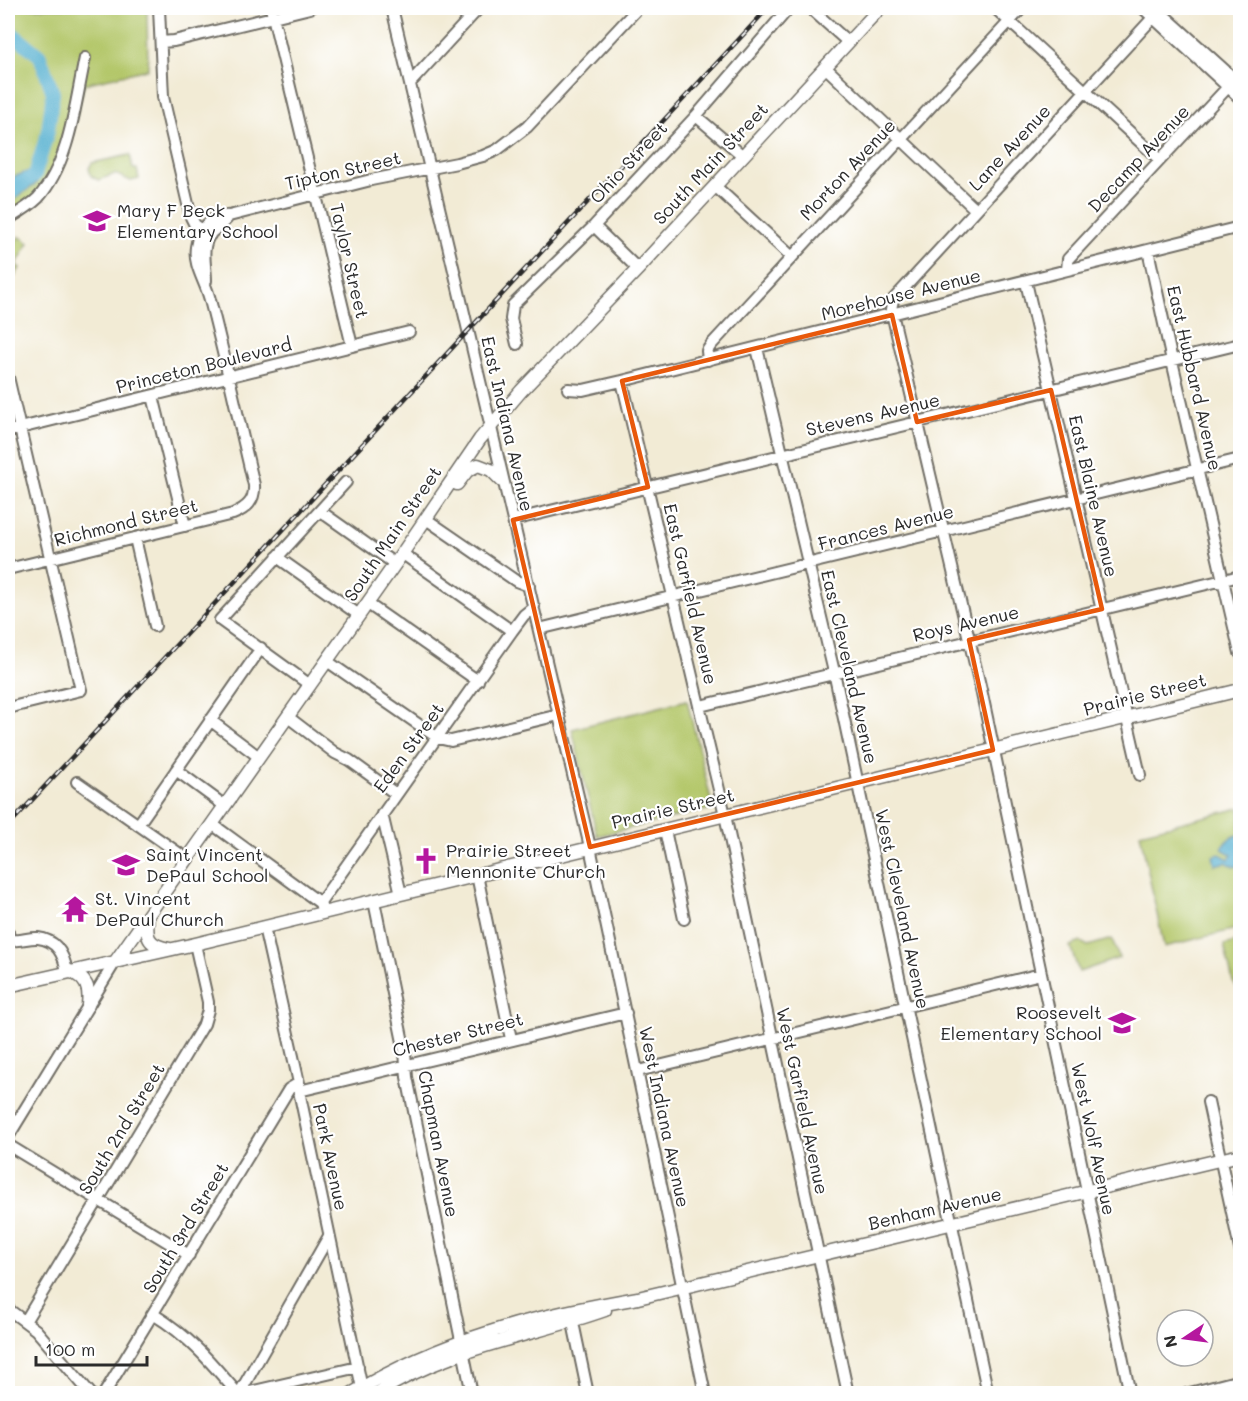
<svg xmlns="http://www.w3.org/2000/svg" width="1248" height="1401" font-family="Mali,sans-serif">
<rect width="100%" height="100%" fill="#fff"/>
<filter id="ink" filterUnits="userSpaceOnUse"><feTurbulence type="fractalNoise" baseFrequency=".0167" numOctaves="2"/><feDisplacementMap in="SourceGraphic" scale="12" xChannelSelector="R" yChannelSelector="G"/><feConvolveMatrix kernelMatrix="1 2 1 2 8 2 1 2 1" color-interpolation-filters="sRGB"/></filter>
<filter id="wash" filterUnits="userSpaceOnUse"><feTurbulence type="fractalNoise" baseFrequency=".008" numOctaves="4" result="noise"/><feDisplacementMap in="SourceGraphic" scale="24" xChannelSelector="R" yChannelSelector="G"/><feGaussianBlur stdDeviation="1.35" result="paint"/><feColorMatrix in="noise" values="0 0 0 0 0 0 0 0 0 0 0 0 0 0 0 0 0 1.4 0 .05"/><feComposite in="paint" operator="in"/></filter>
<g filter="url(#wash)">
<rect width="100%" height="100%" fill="#f2ebd5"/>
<!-- green -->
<path fill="#b4c76a" stroke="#70794a" stroke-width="1.5" d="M8,8h139l1,61 -64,15 -16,69 -47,63 -13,9z
M130,155l3,14h4l2,10 -8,2 -16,-7 -17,6 -7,-4 -2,-8 3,-5z
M19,236l10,7 -13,22 4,3 -12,19v-33z
M687,700l25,104 -2,5 -113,27 -25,-107z
M1240,808v120l-76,19 -24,-114z
M1112,939l7,19 -40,14 -9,-26 11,-4 7,4z
M1240,941v50l-7,-9 -9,-37z"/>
<!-- water -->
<path fill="#51aecf" stroke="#3e6c7d" stroke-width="1.5" d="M29,171l6,4 2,8 -29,21v-25z
M1240,835v30l-6,2 -8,-5 -11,3 -2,-9 7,-2 9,5 3,-4 -10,-6c3,-9 9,-13 18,-14z"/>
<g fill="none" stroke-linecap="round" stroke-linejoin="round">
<!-- river -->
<path stroke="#51aecf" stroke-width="14" d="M8,30l32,26 13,37 -5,38 -13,44 -27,16"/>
</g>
</g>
<g filter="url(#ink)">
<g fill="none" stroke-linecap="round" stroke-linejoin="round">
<defs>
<path id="minor" d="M159,8l4,89 28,120 4,8 15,10
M271,8l81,338
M392,8l198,839 115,547
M810,8l38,34
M995,8l165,152
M1143,8l97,90
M1156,8l84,76
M161,42l13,-1 136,-33
M825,67l150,142
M410,83l69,-75
M696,116l47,40
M715,186l76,70
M8,219c10,-6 22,-13 30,-21 32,-36 37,-94 47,-140
M594,226l44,43
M1148,250l24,111 68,292
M1067,270l1,-11 172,-185
M206,281c0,-16 -6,-34 5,-48 6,-6 13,-10 18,-17
M1026,282l114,493
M517,344l-6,-25 2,-14 81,-79 102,-110 93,-108
M757,348l77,324 154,722
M708,360l-1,-9 4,-6 311,-337
M8,377l73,313 -73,18
M622,381l103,434 123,579
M568,389l15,1 39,-9 618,-154
M153,396l32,130
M8,431l401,-99
M320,511l75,53
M426,519l90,62 13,5
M513,520l727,-176
M135,538l20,88
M403,554l109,77
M277,557l82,58
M8,569l225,-55c14,-6 22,-13 21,-29 -15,-62 -28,-124 -44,-185 -4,-18 -17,-34 -14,-53 2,-16 16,-33 33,-31l142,-36 86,-17 26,-7 14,-6 30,-23 111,-119
M368,604l110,77
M539,629l701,-170
M327,661l111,77 13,3 108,-26
M310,685l-90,-65 126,-138
M700,706l540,-130
M288,717l47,36 14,7 47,34
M210,720l49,37
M176,770l49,36
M77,782l110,77
M382,814l19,80
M212,824l108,79
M138,825l123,-177
M665,830l19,89
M477,875l34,164
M374,901l31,151 2,25 65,317
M323,913l-3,-10 192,-272 12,-16 10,-8
M264,927l35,156v8l64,302
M8,932l1,7c10,4 18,-2 29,-1 19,2 26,17 29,34
M638,1071l403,-97
M299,1091l327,-78
M1208,1102l32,147
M8,1137l107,-175
M8,1145l181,110
M8,1309l28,21 55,64
M571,1313l17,81
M153,1314c36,22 58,48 85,80
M26,1320l178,-296 4,-14v-8l-13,-58
M104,1394l185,-305 10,-6
M239,1394l90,-158
M241,1394l117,-27
M1130,1394l-148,-700 -91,-385 2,-9 269,-292
M1186,1394l54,-14"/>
<path id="major" d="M457,484l10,-13 11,-6 13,5 11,11
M148,915c-2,21 -2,30 21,34
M115,962l280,-398 85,-125 41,-48 117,-122 242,-261
M70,971c17,8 20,17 18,34
M8,986l187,-42 1045,-254
M351,1394c92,-55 182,-78 287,-96l602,-143
M376,1394c70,-46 153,-57 229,-84"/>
</defs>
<!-- minor casing -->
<use href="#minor" stroke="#716e66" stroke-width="14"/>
<!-- major casing -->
<use href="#major" stroke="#716e66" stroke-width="15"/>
<!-- minor -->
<use href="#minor" stroke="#fff" stroke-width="10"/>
<!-- major -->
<use href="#major" stroke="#fff" stroke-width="12"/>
<defs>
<path id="rail" d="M8,826l760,-818"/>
</defs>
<!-- rail casing -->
<use href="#rail" stroke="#2b2b2b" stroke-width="4.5"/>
<!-- rail -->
<use href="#rail" stroke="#fff" stroke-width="2" stroke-dasharray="7" stroke-linecap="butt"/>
</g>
</g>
<!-- marked area -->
<path fill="none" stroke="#e8590c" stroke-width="4.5" stroke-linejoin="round" d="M892,315l25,107 134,-32 51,219 -133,31 24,110 -403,97 -77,-327 135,-33 -26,-106z"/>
<!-- icons -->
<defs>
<symbol id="school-bare" viewBox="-9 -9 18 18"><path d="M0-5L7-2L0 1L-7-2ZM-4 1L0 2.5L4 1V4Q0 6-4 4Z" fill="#b5179e" stroke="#fff" stroke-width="2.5" paint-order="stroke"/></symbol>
<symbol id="church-bare" viewBox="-9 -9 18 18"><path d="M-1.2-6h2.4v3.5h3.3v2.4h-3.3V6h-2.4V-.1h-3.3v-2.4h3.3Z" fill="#b5179e" stroke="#fff" stroke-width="2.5" paint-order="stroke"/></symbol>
<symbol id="temple-bare" viewBox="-9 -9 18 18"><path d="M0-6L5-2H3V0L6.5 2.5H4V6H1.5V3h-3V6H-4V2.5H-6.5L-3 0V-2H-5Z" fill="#b5179e" stroke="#fff" stroke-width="2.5" paint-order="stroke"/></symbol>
</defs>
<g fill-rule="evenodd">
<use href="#school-bare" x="78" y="202" width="38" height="38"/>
<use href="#church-bare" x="407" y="842" width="38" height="38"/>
<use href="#school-bare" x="107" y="846" width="38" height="38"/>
<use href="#temple-bare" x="56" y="890" width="38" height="38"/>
<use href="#school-bare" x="1103" y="1004" width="38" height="38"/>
</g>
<g text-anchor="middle" stroke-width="4.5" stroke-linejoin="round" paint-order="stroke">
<!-- street labels -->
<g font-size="18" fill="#2b2b2b" stroke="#fff">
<text transform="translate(1010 148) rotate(-47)" y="6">Lane Avenue</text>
<text transform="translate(1139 159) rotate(-47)" y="6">Decamp Avenue</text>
<text transform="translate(629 163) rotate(-47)" y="6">Ohio Street</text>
<text transform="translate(711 164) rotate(-47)" y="6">South Main Street</text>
<text transform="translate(848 170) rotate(-47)" y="6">Morton Avenue</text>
<text transform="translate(343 171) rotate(-13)" y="6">Tipton Street</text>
<text transform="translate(349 261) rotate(77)" y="6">Taylor Street</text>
<text transform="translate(901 295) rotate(-14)" y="6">Morehouse Avenue</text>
<text transform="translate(204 366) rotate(-14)" y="6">Princeton Boulevard</text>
<text transform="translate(1194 378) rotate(77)" y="6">East Hubbard Avenue</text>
<text transform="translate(873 415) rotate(-13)" y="6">Stevens Avenue</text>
<text transform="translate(507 424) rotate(77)" y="6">East Indiana Avenue</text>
<text transform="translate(1093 496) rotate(77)" y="6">East Blaine Avenue</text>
<text transform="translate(126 523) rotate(-14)" y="6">Richmond Street</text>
<text transform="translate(886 528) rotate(-14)" y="6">Frances Avenue</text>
<text transform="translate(393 534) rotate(-56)" y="6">South Main Street</text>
<text transform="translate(690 594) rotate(77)" y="6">East Garfield Avenue</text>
<text transform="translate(966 624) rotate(-13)" y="6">Roys Avenue</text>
<text transform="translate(849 667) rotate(77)" y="6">East Cleveland Avenue</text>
<text transform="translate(1145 695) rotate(-14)" y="6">Prairie Street</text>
<text transform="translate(409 748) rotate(-54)" y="6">Eden Street</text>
<text transform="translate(673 809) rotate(-13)" y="6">Prairie Street</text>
<text transform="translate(902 909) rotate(78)" y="6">West Cleveland Avenue</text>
<text transform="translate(458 1035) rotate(-14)" y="6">Chester Street</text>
<text transform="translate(802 1101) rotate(78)" y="6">West Garfield Avenue</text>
<text transform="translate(664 1117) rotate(78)" y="6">West Indiana Avenue</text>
<text transform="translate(122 1129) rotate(-59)" y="6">South 2nd Street</text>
<text transform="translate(1093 1139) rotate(78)" y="6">West Wolf Avenue</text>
<text transform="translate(438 1144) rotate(79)" y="6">Chapman Avenue</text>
<text transform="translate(330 1157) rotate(78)" y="6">Park Avenue</text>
<text transform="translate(935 1209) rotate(-13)" y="6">Benham Avenue</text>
<text transform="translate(186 1228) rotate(-59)" y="6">South 3rd Street</text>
</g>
<!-- poi labels -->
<g font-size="18" fill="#2b2b2b" stroke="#fff" text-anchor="start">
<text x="117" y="217">Mary F Beck<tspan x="117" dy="21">Elementary School</tspan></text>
<text x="446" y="857">Prairie Street<tspan x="446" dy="21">Mennonite Church</tspan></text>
<text x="146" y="861">Saint Vincent<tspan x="146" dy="21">DePaul School</tspan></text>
<text x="95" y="905">St. Vincent<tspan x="95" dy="21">DePaul Church</tspan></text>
<text x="1102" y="1019" text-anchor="end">Roosevelt<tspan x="1102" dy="21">Elementary School</tspan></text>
</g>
</g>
<!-- margin -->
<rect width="1248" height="1401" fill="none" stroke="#fff" stroke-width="30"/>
<!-- north arrow -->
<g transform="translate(1185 1338) rotate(257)"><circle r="28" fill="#ffffff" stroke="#aaaaaa" stroke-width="1.5"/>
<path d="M0-4.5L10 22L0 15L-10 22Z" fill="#b5179e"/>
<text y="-9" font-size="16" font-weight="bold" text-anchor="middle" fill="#2b2b2b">N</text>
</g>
<!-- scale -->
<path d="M36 1356v9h111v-9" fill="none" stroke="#2b2b2b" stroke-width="3"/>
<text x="45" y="1356" font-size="18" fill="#2b2b2b" stroke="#ffffff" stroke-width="4.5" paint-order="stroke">100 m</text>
</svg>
